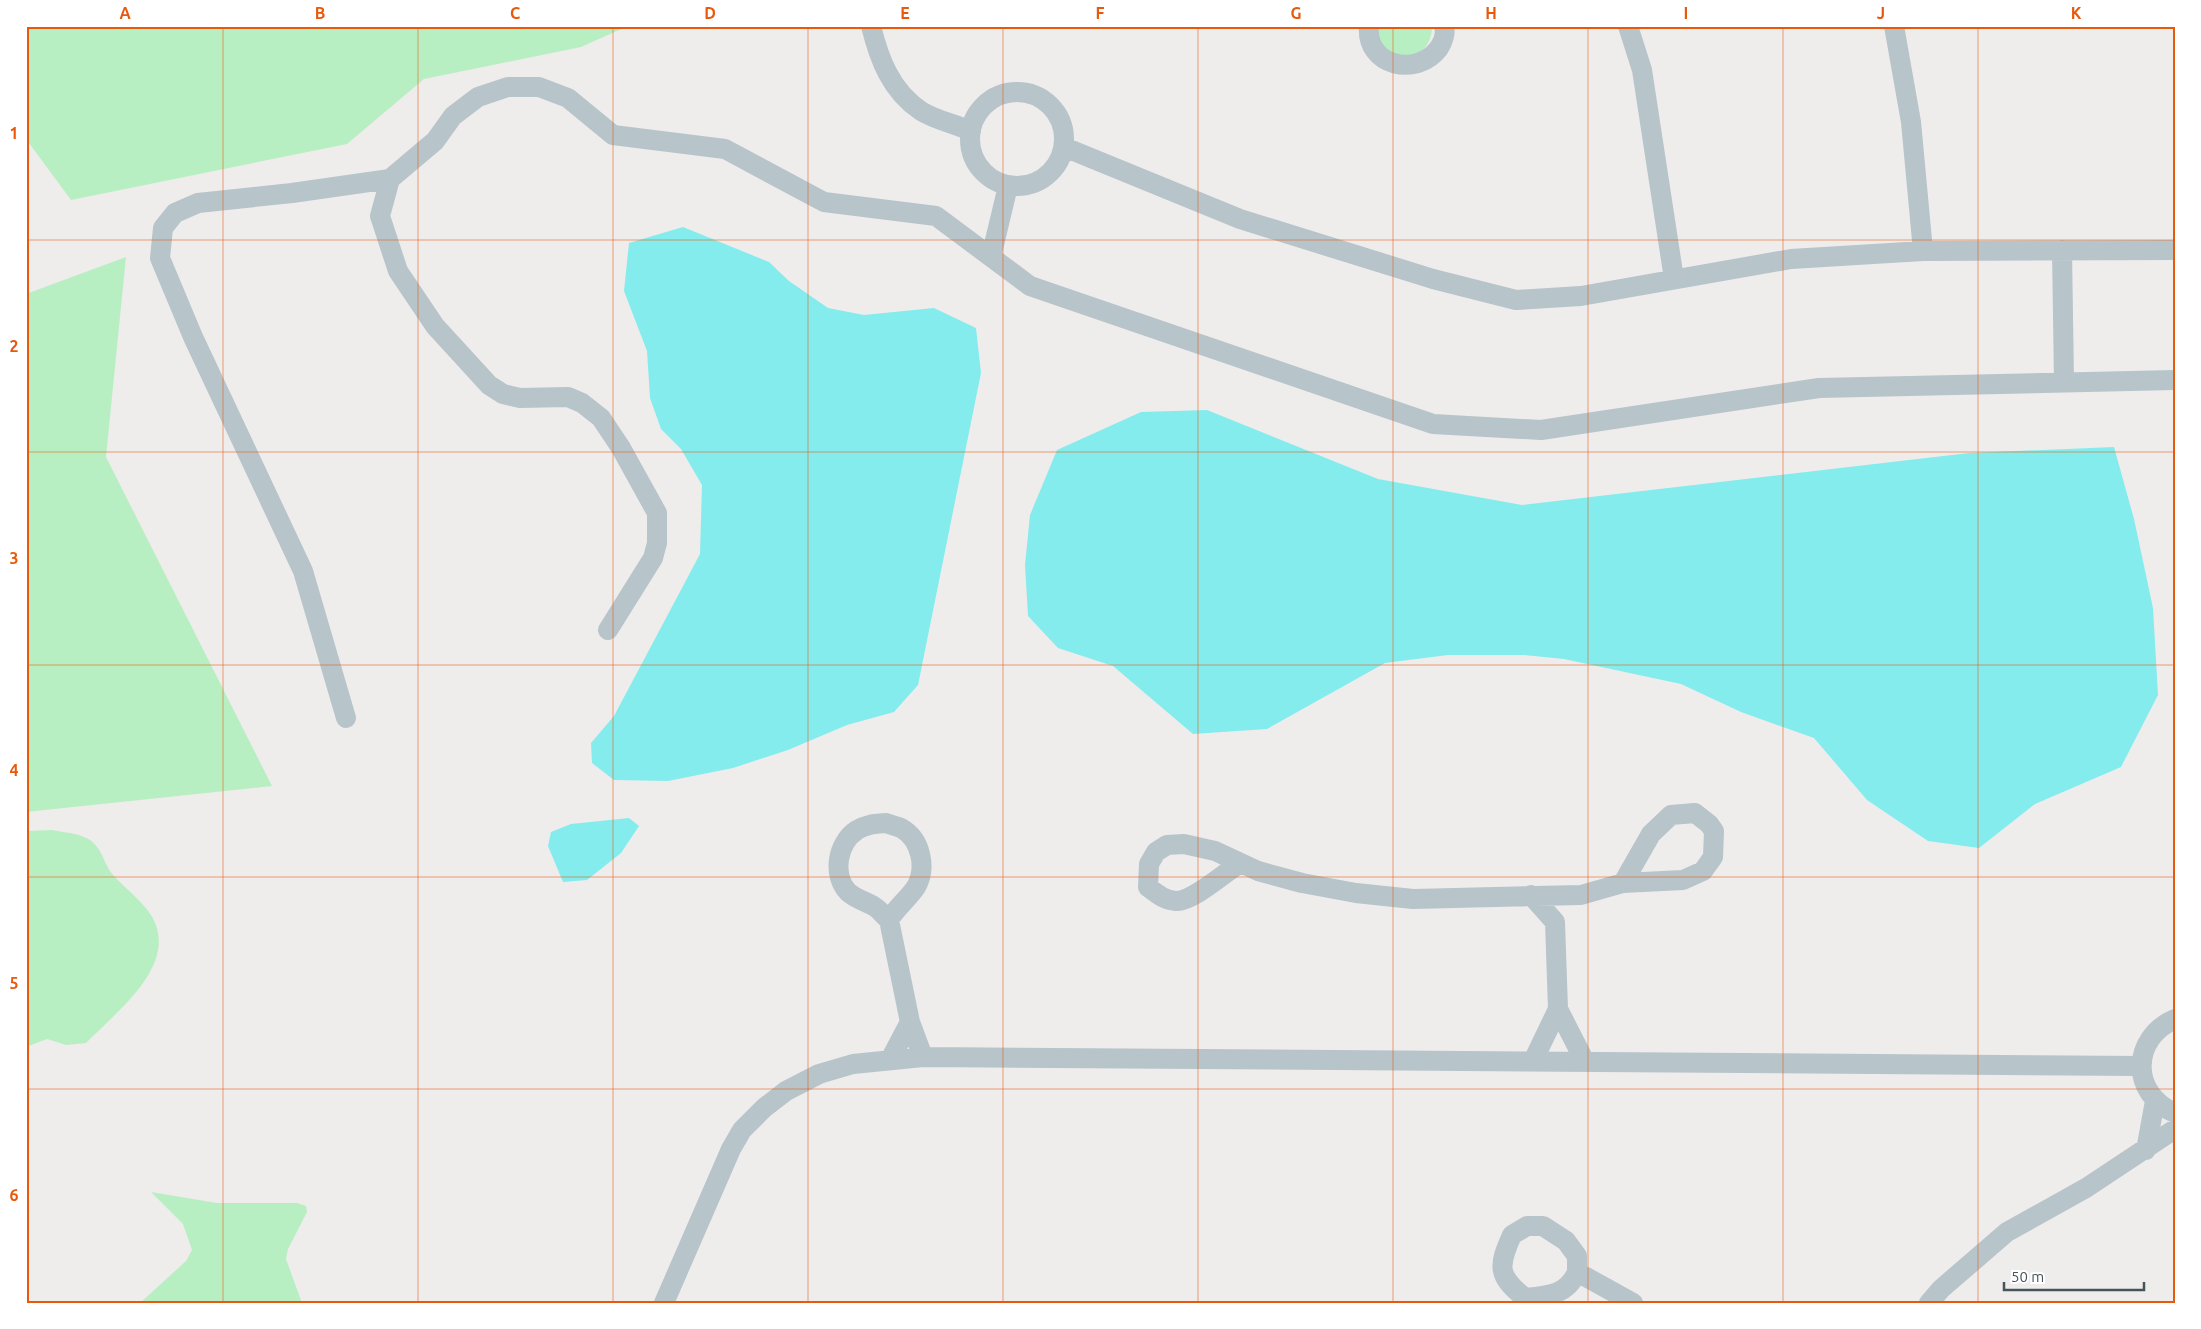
<svg xmlns="http://www.w3.org/2000/svg" width="2201" height="1329" font-family="Ubuntu,sans-serif">
<rect width="100%" height="100%" fill="#efecec"/>
<!-- green -->
<path fill="#b8efc2" d="M26,26h602l-47,21 -157,32 -77,65 -276,56 -45,-61z
M1375,26h57c0,16 -7,25 -22,32l-27,-8z
M126,257l-20,200 166,329 -246,26v-518z
M52,830c20,4 39,3 49,23 4,8 7,17 13,23 11,12 28,25 37,39 30,49 -34,96 -65,128l-20,2 -19,-6 -21,8v-216z
M151,1192l66,11h80l9,3 1,6 -19,37 -2,10 16,44h-162l46,-42 6,-11 -9,-26z"/>
<!-- water -->
<path fill="#84eced" d="M683,227l86,35 20,19 39,27 36,7 70,-7 42,20 5,45 -63,312 -24,27 -47,13 -59,25 -55,18 -65,13 -54,-1 -22,-17 -1,-20 23,-27 86,-162 2,-69 -21,-36 -20,-20 -11,-31 -3,-47 -23,-60 5,-48z
M1207,410l171,69 144,26 447,-52 145,-6 20,72 19,89 5,87 -37,72 -86,37 -56,44 -51,-7 -61,-41 -53,-62 -73,-26 -60,-28 -117,-25 -40,-4h-76l-63,8 -118,66 -74,5 -80,-68 -55,-18 -30,-32 -3,-51 5,-50 27,-65 84,-38z
M629,818l10,8 -18,27 -34,27 -24,2 -15,-36 3,-14 20,-8z"/>
<g fill="none" stroke-linecap="round" stroke-linejoin="round">
<!-- street -->
<path stroke="#b7c4ca" stroke-width="20" d="M871,26c8,33 20,65 50,85 14,9 34,13 50,20
M1369,26c-4,40 48,52 70,22 4,-6 7,-15 5,-22
M1628,26l14,44 32,209
M1894,26l17,96 12,129
M970 139a47 47 0 1 1 94 0a47 47 0 1 1-94 0Z
M1064,147l176,72 193,60 83,21 65,-4 210,-37 132,-8 252,-1
M390,179l-10,37 18,55 37,55 54,59 14,9 17,4 48,-1 14,6 19,15 20,30 36,65v30l-4,15 -45,72
M2062,250l2,132
M991,257l17,-71
M346,718l-43,-147 -110,-234 -33,-79 3,-30 12,-15 23,-10 94,-10 98,-14 45,-38 18,-25 25,-19 30,-10h31l29,11 45,37 112,14 99,53 112,14 94,70 403,138 108,6 278,-42 356,-8
M886,823c5,2 11,3 15,5 20,11 26,40 15,59 -8,12 -20,21 -27,33 -5,-4 -9,-10 -14,-13 -9,-6 -18,-7 -27,-15 -16,-17 -11,-49 9,-62 10,-6 18,-6 29,-7z
M1240,863c-14,9 -48,39 -64,38 -12,-1 -19,-7 -28,-14l1,-23 7,-12 11,-7 17,-1 31,7 43,20 44,12 54,10 57,6 168,-4 42,-12 60,-3 20,-9 10,-14 1,-26 -5,-7 -14,-11 -24,2 -20,19 -28,49
M1531,895l24,27 3,87 26,51
M889,920l21,102 13,35
M2175,1019c-44,19 -45,75 0,94
M890,1060l20,-38
M1533,1061l25,-52
M2146,1150l9,-49
M1577,1272c-10,23 -29,24 -52,26 -28,-22 -27,-32 -13,-63l15,-9h16l23,15 11,15v16l56,31
M664,1303l67,-154 11,-19 22,-22 22,-17 33,-17 34,-10 70,-7 1218,9
M1929,1303l12,-14 66,-57 79,-44 89,-59"/>
</g>
<!-- grid -->
<path fill="none" stroke="#e8590c" stroke-width="1" stroke-opacity="0.55" d="M223,26v1277M418,26v1277M613,26v1277M808,26v1277M1003,26v1277M1198,26v1277M1393,26v1277M1588,26v1277M1783,26v1277M1978,26v1277M26,240h2149M26,452h2149M26,665h2149M26,877h2149M26,1089h2149"/>
<!-- border -->
<rect width="2201" height="1329" fill="none" stroke="#ffffff" stroke-width="55"/>
<!-- scale -->
<path d="M2004 1282v8h140v-8" fill="none" stroke="#44545a" stroke-width="2.5"/>
<text x="2011" y="1282" font-size="15" fill="#44545a" stroke="#ffffff" stroke-width="4" paint-order="stroke">50 m</text>
<rect x="28" y="28" width="2146" height="1274" fill="none" stroke="#e8590c" stroke-width="2"/>
<g font-size="16" text-anchor="middle" font-weight="bold" fill="#e8590c">
<text x="125" y="19">A</text>
<text x="320" y="19">B</text>
<text x="515" y="19">C</text>
<text x="710" y="19">D</text>
<text x="905" y="19">E</text>
<text x="1100" y="19">F</text>
<text x="1296" y="19">G</text>
<text x="1491" y="19">H</text>
<text x="1686" y="19">I</text>
<text x="1881" y="19">J</text>
<text x="2076" y="19">K</text>
<text x="14" y="139">1</text>
<text x="14" y="352">2</text>
<text x="14" y="564">3</text>
<text x="14" y="776">4</text>
<text x="14" y="989">5</text>
<text x="14" y="1201">6</text>
</g>
</svg>
